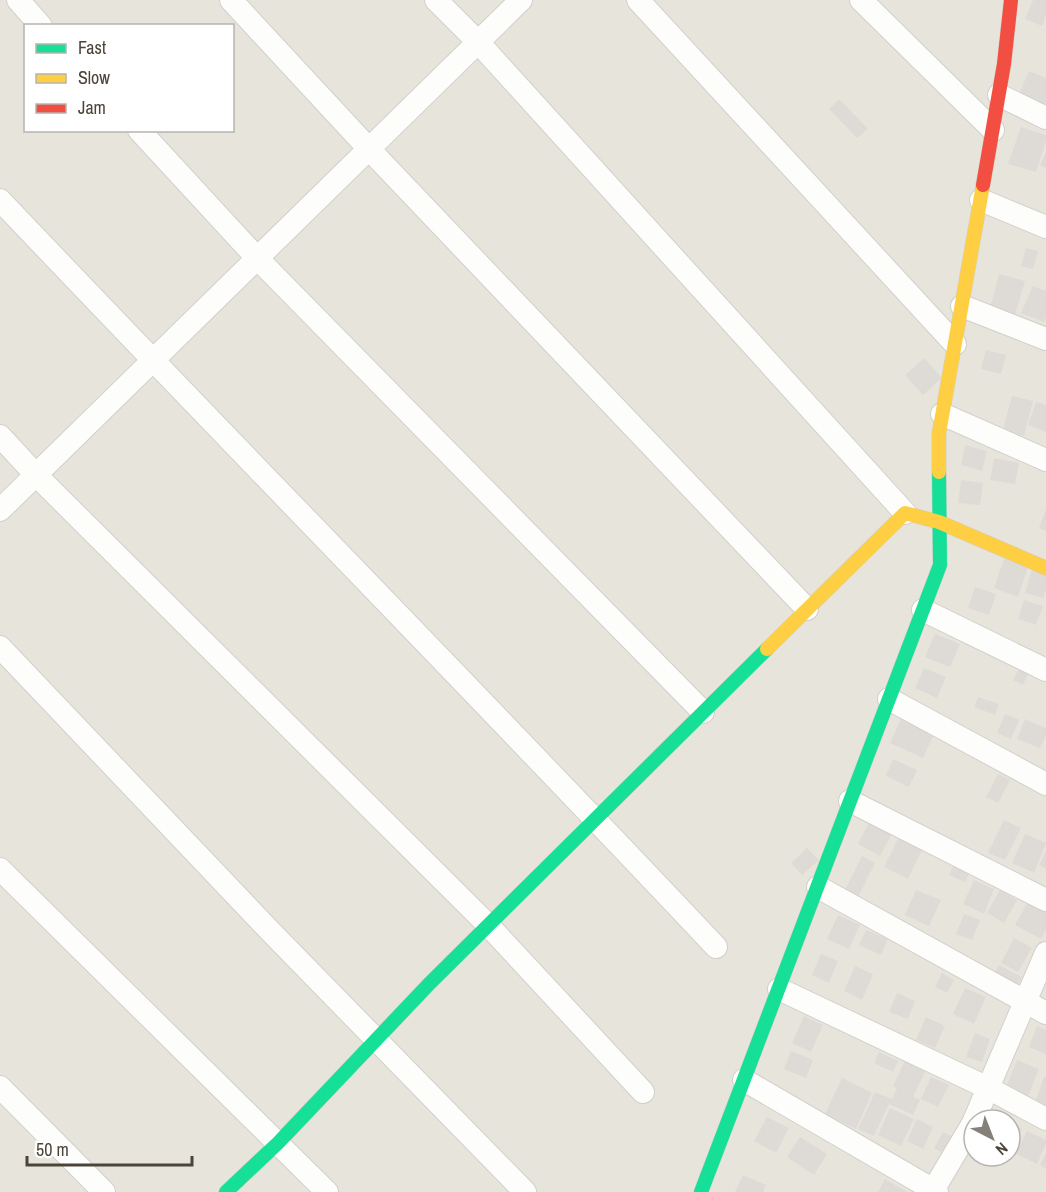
<svg xmlns="http://www.w3.org/2000/svg" width="1046" height="1192" font-family="'Archivo Narrow',sans-serif">
<rect width="100%" height="100%" fill="#f4f2ee"/>
<!-- residential -->
<path fill="#e7e4dc" fill-rule="evenodd" d="M0,0h1046v1192h-1046zM26,26h206v104h-206zM974,1120h36v36h-36z"/>
<!-- building -->
<path fill="#dedbd6" d="M1033,0h13v15l-4,11 -17,-7z
M1029,71l17,7v28l-29,-7z
M839,99l29,30 -11,9 -28,-29z
M1021,127l25,8v6l-10,31 -28,-8z
M1046,152v16l-6,-3z
M1026,248l12,3 -5,18 -12,-3z
M999,274l26,7 -10,34 -25,-6z
M1033,286l13,5v26l-2,5 -23,-9z
M986,350l20,5 -5,19 -20,-5z
M924,358l18,20 -19,17 -18,-20z
M1012,396l21,5 -9,35 -21,-6z
M1036,402l10,3v27l-18,-7z
M965,445l22,6 -5,20 -21,-6z
M994,458l25,5 -4,21 -25,-4z
M961,480l22,3 -3,22 -22,-2z
M1046,509v22l-7,-3z
M1004,559l24,8 -10,30 -24,-9z
M1032,569l14,5v15l-3,9 -18,-5z
M975,587l21,7 -7,21 -21,-7z
M1024,600l19,6 -7,19 -18,-6z
M935,634l25,10 -10,23 -25,-10z
M1020,667l9,5 -6,13 -10,-5z
M924,668l22,9 -9,21 -22,-10z
M978,697l21,7 -4,11 -21,-8z
M1005,714l14,6 -8,19 -14,-6z
M901,719l33,15 -11,24 -33,-15z
M1025,719l21,9v7l-6,13 -23,-9z
M893,759l24,11 -8,17 -23,-11z
M998,774l12,6 -12,23 -12,-6z
M870,820l23,12 -13,24 -22,-12z
M1004,820l17,8 -16,32 -17,-7z
M901,833l24,11 -17,35 -24,-12z
M1025,834l21,9 -12,30 -22,-10z
M807,848l12,12 -17,15 -11,-12z
M1046,851v18l-7,-4z
M862,856l13,7 -18,36 -13,-7z
M955,862l16,7 -6,13 -16,-7z
M974,880l20,9 -10,25 -21,-10z
M916,890l25,10 -12,26 -24,-11z
M1000,890l17,10 -13,23 -17,-10z
M1027,903l19,10v16l-5,10 -26,-14z
M964,914l16,6 -8,20 -16,-6z
M838,915l22,10 -11,24 -22,-10z
M866,930l22,9 -7,16 -22,-10z
M1014,938l18,10 -14,24 -17,-9z
M821,954l17,7 -9,22 -17,-8z
M999,965l23,12 -6,12 -24,-12z
M855,966l18,8 -11,26 -18,-9z
M942,973l12,7 -7,13 -12,-6z
M965,988l21,9 -12,27 -21,-10z
M897,993l18,8 -7,18 -19,-7z
M804,1016l19,9 -12,27 -19,-9z
M926,1017l19,9 -10,22 -19,-8z
M1037,1026l9,4v24l-17,-7z
M975,1033l15,6 -8,23 -16,-5z
M791,1051l22,9 -7,18 -22,-9z
M879,1052l19,9 -5,11 -19,-9z
M1017,1060l22,9 -11,27 -22,-9z
M905,1061l21,9 -13,27 7,3 -7,15 -24,-11 -15,32 -16,-7 17,-37 17,7 5,-11 -4,-2z
M931,1077l18,8 -11,22 -17,-8z
M1044,1077l2,1v31l-12,-4z
M842,1078l30,15 -16,36 -31,-15z
M890,1108l24,11 -13,27 -23,-11z
M767,1117l22,11 -13,25 -22,-12z
M917,1119l16,8 -10,22 -16,-8z
M1010,1123l12,6 -12,25z
M1027,1131l19,9v4l-9,20 -21,-10z
M943,1132l17,9 -10,16 -16,-9z
M800,1137l27,17 -13,21 -27,-18z
M1046,1153v16l-6,-4z
M743,1175l23,10 -3,7h-28z
M885,1179l22,13h-29z"/>
<g fill="none" stroke-linecap="round" stroke-linejoin="round">
<defs>
<path id="street" d="M18,0l23,26
M231,0l138,149 438,460
M436,0l42,42 427,471
M638,0l317,344
M861,0l132,130
M999,95l47,23
M139,130l118,128 446,454
M0,200c237,250 480,496 716,747
M981,200l65,27
M962,306l84,33
M942,414l104,46
M0,436l36,39 452,450 155,167
M0,510l521,-510
M923,610l123,60
M0,647l271,285 254,260
M889,699l157,85
M850,801l196,99
M0,869l327,323
M818,887l228,126
M779,989l209,99 58,31
M744,1080l193,112
M0,1087l104,105
M932,1192l41,-69 73,-170"/>
<path id="fast" d="M226,1192l52,-49 151,-159 338,-335
M701,1192l239,-627 -1,-93"/>
<path id="slow" d="M939,472v-39l44,-248
M767,649l138,-136 34,9 107,46"/>
<path id="jam" d="M983,185l21,-121 7,-64"/>
</defs>
<!-- street casing -->
<use href="#street" stroke="#d2d0cb" stroke-width="24"/>
<!-- fast casing -->
<use href="#fast" stroke="#d3cfc5" stroke-width="15"/>
<!-- slow casing -->
<use href="#slow" stroke="#d3cfc5" stroke-width="15"/>
<!-- jam casing -->
<use href="#jam" stroke="#d3cfc5" stroke-width="15"/>
<!-- street -->
<use href="#street" stroke="#fdfdfc" stroke-width="22"/>
<!-- fast -->
<use href="#fast" stroke="#16e098" stroke-width="14"/>
<!-- slow -->
<use href="#slow" stroke="#ffcf43" stroke-width="14"/>
<!-- jam -->
<use href="#jam" stroke="#f24e42" stroke-width="14"/>
</g>
<!-- legend -->
<rect x="24" y="24" width="210" height="108" fill="#ffffff" stroke="#b7b4b0" stroke-width="1.5"/>
<rect x="36" y="44" width="30" height="9" fill="#16e098" stroke="#b7b4b0" stroke-width="1.5"/>
<text x="78" y="54" font-size="18" fill="#4b4439">Fast</text>
<rect x="36" y="74" width="30" height="9" fill="#ffcf43" stroke="#b7b4b0" stroke-width="1.5"/>
<text x="78" y="84" font-size="18" fill="#4b4439">Slow</text>
<rect x="36" y="104" width="30" height="9" fill="#f24e42" stroke="#b7b4b0" stroke-width="1.5"/>
<text x="78" y="114" font-size="18" fill="#4b4439">Jam</text>
<!-- north arrow -->
<g transform="translate(992 1138) rotate(138)"><circle r="28" fill="#ffffff" stroke="#b7b4b0" stroke-width="1.5"/>
<path d="M0-4.5L10 22L0 15L-10 22Z" fill="#868178"/>
<text y="-9" font-size="16" font-weight="bold" text-anchor="middle" fill="#4b4439">N</text>
</g>
<!-- scale -->
<path d="M27 1156v9h165v-9" fill="none" stroke="#4b4439" stroke-width="3"/>
<text x="36" y="1156" font-size="18" fill="#4b4439" stroke="#ffffff" stroke-width="4.5" paint-order="stroke">50 m</text>
</svg>
